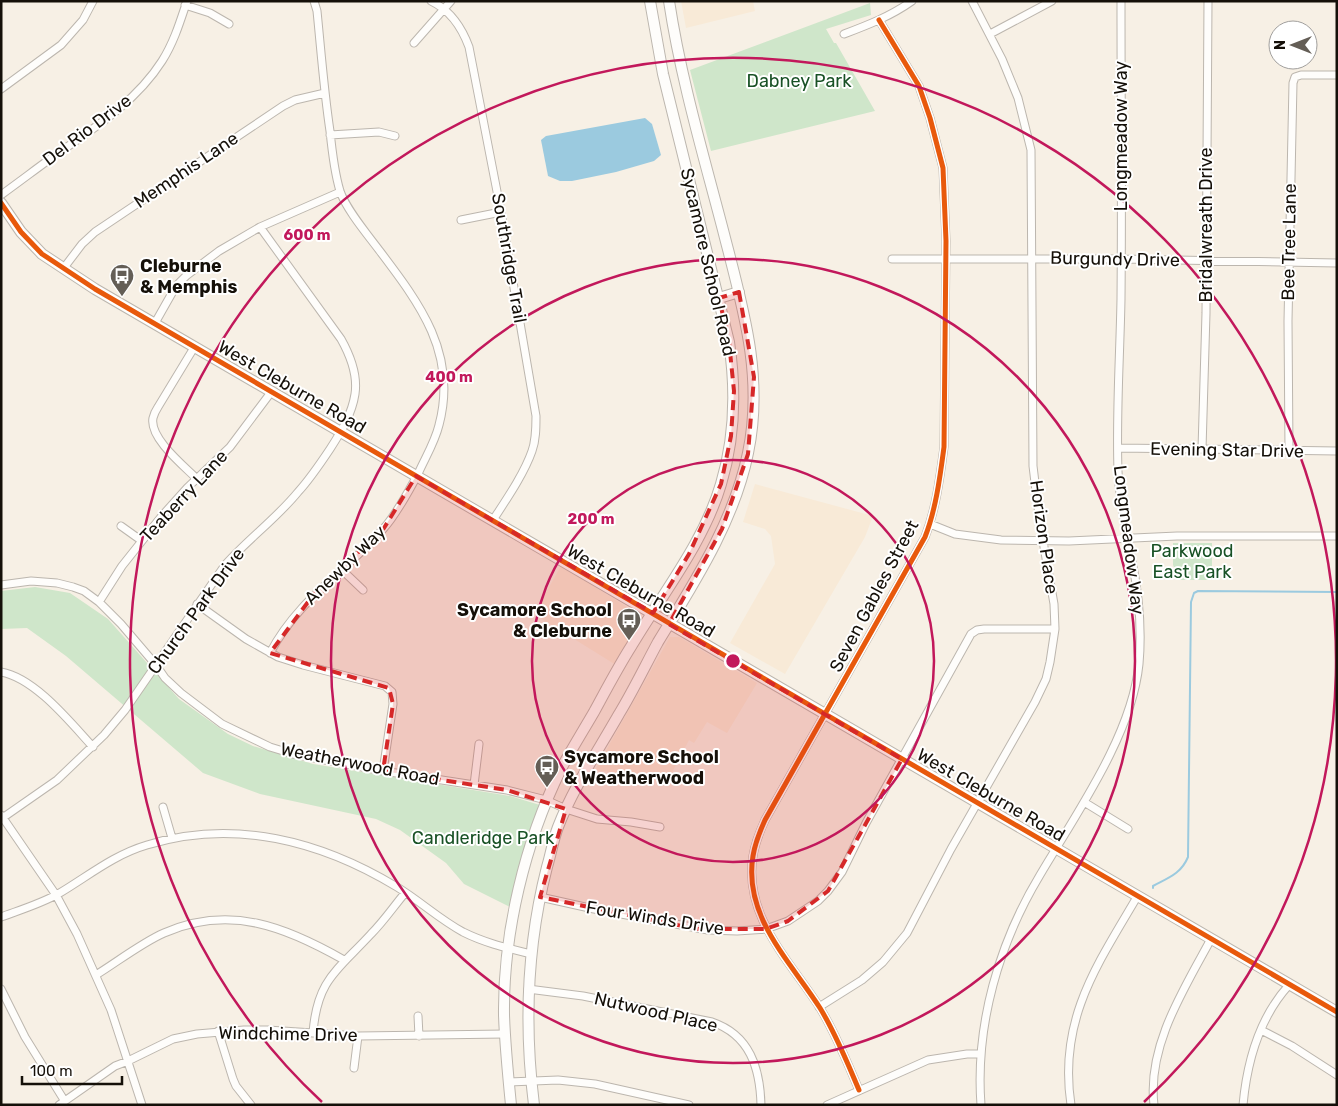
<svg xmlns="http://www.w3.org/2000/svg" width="1338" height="1106" font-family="Rubik,sans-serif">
<rect width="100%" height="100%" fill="#f7f0e5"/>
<!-- built -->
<path fill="#f8ead7" d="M681,1h72l2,10 -69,17z
M755,484l118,32 -8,21 -80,137 -55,-31 45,-79 -4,-28 -6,-7 -22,-7z
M561,566l79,49 3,4 -27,46 -82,-51z
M670,637h9l78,46 -30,50 -20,-11 -13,21 -5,-3 -21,40 -73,-10z"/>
<!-- green -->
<path fill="#cfe6ca" d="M870,3l1,12 -45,14 8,14h2l39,68 -164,40 -21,-81z
M1173,543h39v37h-32l-7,-15z
M35,587l35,6 38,26 71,80 49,35 25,12 60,18 197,32 30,9 -30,102 -46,-23 -18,-21 -46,-33 -24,-11 -116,-25 -57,-21 -137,-117 -39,-28 -26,1v-38z"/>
<!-- water -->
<path fill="#9bcadf" d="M645,118l7,6 9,31 -7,6 -38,11 -44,9h-12l-12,-5 -7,-36 5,-4z"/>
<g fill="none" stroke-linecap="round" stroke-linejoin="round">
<!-- stream -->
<path stroke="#9bcadf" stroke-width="2" d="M1153,888v-2c15,-8 28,-12 35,-29l3,-255 3,-9 4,-2 139,1"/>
<defs>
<path id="street" d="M431,1c19,9 31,27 38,46l32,165 35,204c0,12 0,24 -4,35 -8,23 -26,49 -39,69
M185,5l25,8 19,11
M844,34c24,-9 47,-18 68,-33
M990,34l62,-33
M414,43l37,-42
M1,89l60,-44 22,-25 10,-19
M330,135l49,-3 16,4
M1,195c18,-13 35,-26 53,-39 39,-27 82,-54 108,-95 12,-19 18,-39 25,-60
M461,220l40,-8
M892,259h229l216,4
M63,269l19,-25 13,-12 188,-126 12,-6 30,-7
M155,323l21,-37 10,-10 33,-25 41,-24 80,-35
M195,346l-37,61c-2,3 -4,7 -5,11 -4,20 31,48 44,61
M1118,448l219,3
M1202,449l4,-136 2,-312
M1289,450l-1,-129 5,-238 2,-6 6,-2h36
M930,524l25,10 46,6 68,1 108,-5h160
M121,526l21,15
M341,569l22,21
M1,585l30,-4 26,2 16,4 11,4 15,11 22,22 35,41 9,13 16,15 41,31 48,23 23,7 90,17 124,19 39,10 20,9 31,10 34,3 29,5
M99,602l23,-36 39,-49 26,-29 43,-41 42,-56
M197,604l49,35 32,18 25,8 82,21 7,6 1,12 -10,67
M270,653c29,-55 75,-80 114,-125 14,-16 24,-36 34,-54 7,-16 17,-32 21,-49 19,-71 -19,-121 -60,-175 -12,-16 -33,-41 -39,-59 -6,-20 -8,-40 -10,-60 -6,-40 -9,-80 -13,-120l-3,-10
M1,672c34,6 69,50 92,75
M474,785l5,-41
M1084,802l44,27
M163,807l9,31
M1,815l55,80 21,39 34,76 31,95
M1,819l56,-39 47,-45 21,-25 100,-145c23,-26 51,-46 73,-73 12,-13 22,-28 32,-43 11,-17 22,-35 25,-55 3,-20 -5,-39 -14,-55l-81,-112
M540,897l54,12 114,21 29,1 29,-2 22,-8 30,-20 10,-10 14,-19 24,-49 105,-189 6,-4 7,-1h71
M1,917c19,-7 39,-13 57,-23 29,-17 55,-39 89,-49 87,-27 174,-4 250,42 23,14 42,32 66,45 22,11 44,16 68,22
M96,975c21,-13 47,-33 68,-42 66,-29 122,-6 180,27
M1,989l24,48 39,63
M528,989l55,7 129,26c38,13 48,46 49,83
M819,1007l43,-27 21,-18 24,-29 44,-84 84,-147 11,-23 4,-17 5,-33 -1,-25 -14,-80 -7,-58 -2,-316 -13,-52 -16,-39 -30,-58
M418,1016l1,20
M1261,1030l31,16 45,29
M218,1031l15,48 3,7 15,19
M313,1033c4,-54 25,-63 58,-99 13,-13 23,-28 34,-41
M354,1068l4,-32
M509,1082l49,-2 37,4 94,21
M859,1090c-12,-28 -23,-56 -39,-82 -30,-47 -77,-92 -67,-152 2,-13 7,-25 12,-36l160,-283c11,-28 15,-60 19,-90l2,-206 -3,-73 -13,-50 -11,-32 -40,-66
M59,1105l56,-39 13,-5 45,-22 24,-5 47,-4h24l90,6 147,-2
M827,1105l101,-45 39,-6h14
M981,1105c-6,-80 18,-162 59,-230 36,-61 92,-140 99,-211 3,-34 0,-69 -7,-103 -5,-30 -13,-59 -14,-90 -2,-57 2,-115 3,-172 1,-99 0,-198 0,-298
M1071,1105c-13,-85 26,-140 66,-208
M1154,1105c-7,-59 30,-116 57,-166
M1243,1105c4,-43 16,-87 46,-120"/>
<path id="secondary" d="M1,203l20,29 21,22 53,35 1242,723
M719,298l20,-6
M511,1105c-3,-30 -6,-60 -7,-90 -1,-82 21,-173 57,-246 10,-19 22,-38 33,-57 12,-22 24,-45 38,-67 31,-52 72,-103 89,-161 14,-46 15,-95 8,-142l-66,-268 -13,-73
M534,1105c-10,-80 -7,-160 13,-238 4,-13 6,-27 11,-40 15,-39 40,-76 61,-113 14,-23 26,-48 39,-72 36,-59 76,-120 90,-189 16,-76 -5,-145 -24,-219 -20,-77 -43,-154 -55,-233"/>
</defs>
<!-- street casing -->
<use href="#street" stroke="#bcb6ae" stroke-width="9"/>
<!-- secondary casing -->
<use href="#secondary" stroke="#bcb6ae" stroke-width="12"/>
<!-- street -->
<use href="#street" stroke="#fefdfb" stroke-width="7"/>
<!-- secondary -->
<use href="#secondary" stroke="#fefdfb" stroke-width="10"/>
<defs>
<path id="cycleway" d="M1,203l20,29 21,22 53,35 1242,723
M859,1090c-12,-28 -23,-56 -39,-82 -30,-47 -77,-92 -67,-152 2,-13 7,-25 12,-36l160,-283c11,-28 15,-60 19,-90l2,-206 -3,-73 -13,-50 -11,-32 -40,-66"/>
</defs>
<!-- cycleway casing -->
<use href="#cycleway" stroke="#fff" stroke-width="8"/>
<!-- cycleway -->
<use href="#cycleway" stroke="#e8590c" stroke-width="5"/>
</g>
<!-- marked area -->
<path fill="#d62828" fill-opacity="0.2" stroke="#d62828" stroke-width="4" stroke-dasharray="10 6" stroke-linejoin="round" d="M739,292l15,85 -6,77 -26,75 -53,95 233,135 -74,132 -40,30 -22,8h-69l-157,-32 26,-88 -59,-19 -124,-19 10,-67 -4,-16 -119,-35 44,-59 70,-66 32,-52 237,137 36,-59 32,-70 10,-48 3,-45 -5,-49 -10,-44z"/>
<!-- distance rings -->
<g fill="none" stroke="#c2185b" stroke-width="2.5">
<circle cx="733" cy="661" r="201"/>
<circle cx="733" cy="661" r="402"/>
<path d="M322 1102A603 603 0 1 1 1144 1102"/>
</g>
<!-- icons -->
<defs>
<symbol id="bus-pin" viewBox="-11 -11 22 30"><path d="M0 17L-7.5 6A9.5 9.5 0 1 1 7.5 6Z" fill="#645e56" stroke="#fff"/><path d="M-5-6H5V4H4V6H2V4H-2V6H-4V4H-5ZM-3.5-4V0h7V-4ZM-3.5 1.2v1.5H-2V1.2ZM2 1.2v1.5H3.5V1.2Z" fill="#fff"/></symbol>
</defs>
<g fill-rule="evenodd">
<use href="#bus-pin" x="108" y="262" width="28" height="38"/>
<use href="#bus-pin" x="615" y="606" width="28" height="38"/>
<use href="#bus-pin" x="533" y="753" width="28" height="38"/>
</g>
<g text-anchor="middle" stroke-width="4" stroke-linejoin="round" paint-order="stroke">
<!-- park labels -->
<g font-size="18" fill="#185125" stroke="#fff">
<text x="799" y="87">Dabney Park</text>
<text x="1192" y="557">Parkwood<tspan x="1192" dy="21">East Park</tspan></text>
<text x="483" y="844">Candleridge Park</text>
</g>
<!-- street labels -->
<g font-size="18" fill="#151009" stroke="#fff">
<text transform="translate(87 130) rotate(-37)" y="6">Del Rio Drive</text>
<text transform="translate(1121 136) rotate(-90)" y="6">Longmeadow Way</text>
<text transform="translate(186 170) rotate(-34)" y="6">Memphis Lane</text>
<text transform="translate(1206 225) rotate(-90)" y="6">Bridalwreath Drive</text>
<text transform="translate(1289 242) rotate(-89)" y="6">Bee Tree Lane</text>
<text transform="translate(509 258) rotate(80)" y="6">Southridge Trail</text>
<text transform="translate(1115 259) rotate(1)" y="6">Burgundy Drive</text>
<text transform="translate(708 262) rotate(77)" y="6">Sycamore School Road</text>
<text transform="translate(292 387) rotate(30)" y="6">West Cleburne Road</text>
<text transform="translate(1227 450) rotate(1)" y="6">Evening Star Drive</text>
<text transform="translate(184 496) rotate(-47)" y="6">Teaberry Lane</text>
<text transform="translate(1044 537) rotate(82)" y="6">Horizon Place</text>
<text transform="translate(1129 540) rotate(83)" y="6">Longmeadow Way</text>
<text transform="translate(345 565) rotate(-44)" y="6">Anewby Way</text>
<text transform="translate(641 591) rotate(30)" y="6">West Cleburne Road</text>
<text transform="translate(874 596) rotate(-62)" y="6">Seven Gables Street</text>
<text transform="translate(196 611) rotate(-54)" y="6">Church Park Drive</text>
<text transform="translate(360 764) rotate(11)" y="6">Weatherwood Road</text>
<text transform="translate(991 795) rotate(30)" y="6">West Cleburne Road</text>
<text transform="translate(655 918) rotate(9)" y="6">Four Winds Drive</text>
<text transform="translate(656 1012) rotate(13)" y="6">Nutwood Place</text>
<text transform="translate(288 1034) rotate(1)" y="6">Windchime Drive</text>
</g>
<!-- poi labels -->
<g font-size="18" font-weight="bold" fill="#151009" stroke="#fff" text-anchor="start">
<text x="140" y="272">Cleburne<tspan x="140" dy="21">&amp; Memphis</tspan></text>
<text x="612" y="616" text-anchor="end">Sycamore School<tspan x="612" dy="21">&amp; Cleburne</tspan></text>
<text x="564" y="763">Sycamore School<tspan x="564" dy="21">&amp; Weatherwood</tspan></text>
</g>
</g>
<circle cx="733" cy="661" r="8" fill="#c2185b" stroke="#fff" stroke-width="2.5"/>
<g font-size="15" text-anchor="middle" font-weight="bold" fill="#c2185b" stroke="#fff" stroke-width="4" stroke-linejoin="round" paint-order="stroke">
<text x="307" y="240">600 m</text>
<text x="449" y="382">400 m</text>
<text x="591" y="524">200 m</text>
</g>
<!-- border -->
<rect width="1338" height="1106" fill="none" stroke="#151009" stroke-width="5"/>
<!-- north arrow -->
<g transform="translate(1293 45) rotate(270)"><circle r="24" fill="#ffffff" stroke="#a19f9d"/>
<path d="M0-4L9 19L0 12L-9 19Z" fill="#645e56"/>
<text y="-8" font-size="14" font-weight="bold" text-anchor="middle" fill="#151009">N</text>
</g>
<!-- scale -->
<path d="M22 1076v8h100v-8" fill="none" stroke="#151009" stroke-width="2.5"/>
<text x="30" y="1076" font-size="15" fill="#151009" stroke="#ffffff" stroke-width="4" paint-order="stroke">100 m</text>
</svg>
